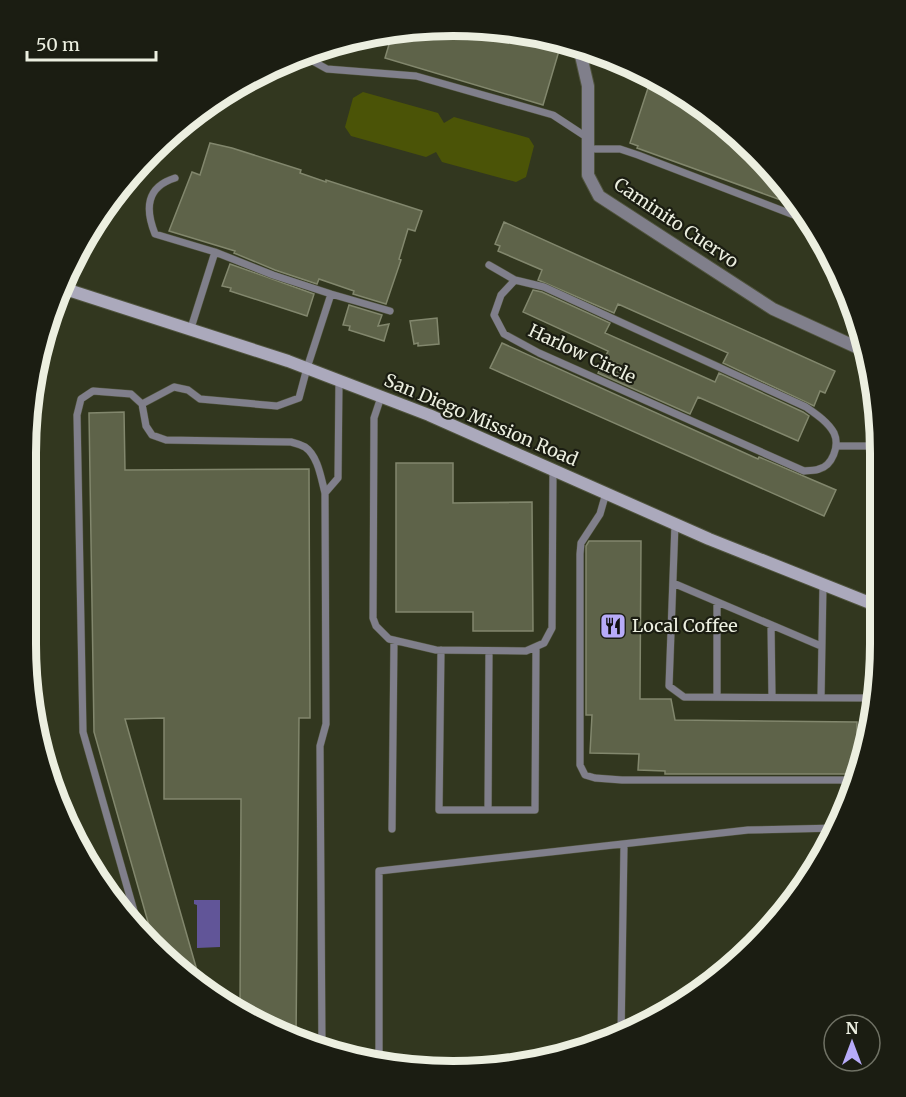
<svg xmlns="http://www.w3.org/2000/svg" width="906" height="1097" font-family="Merriweather,serif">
<rect width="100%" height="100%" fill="#32371f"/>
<!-- green -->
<path fill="#4b5407" d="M363,92l75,21 6,10 10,-6 75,21 5,8 -8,31 -10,5 -74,-20 -6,-10 -10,5 -75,-21 -6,-9 8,-29z"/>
<!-- water -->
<path fill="#615598" d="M194,900h26v47l-23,1v-43l-3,-1z"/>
<!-- building -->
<path fill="#5e6349" stroke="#82876d" stroke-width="1.5" d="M453,26l67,6 41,12 -18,61 -158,-47 8,-27z
M649,85l45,15 61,50 48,58 -166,-60 1,-2 -8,-3z
M210,143l22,5 69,22 -1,3 26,9v-2l96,31 -7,20 -7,-2 -9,30 2,1 -15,44 -33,-10 1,-3 -35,-12 -2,5 -42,-14 -41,-17 1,-2 -66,-20 23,-59 8,3z
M504,222l331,149 -10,22 -5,-2 -6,15 -91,-43 5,-10 -110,-49 -4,9 -76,-33 4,-10 -44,-19 2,-5 -5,-2z
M230,264l84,30 -7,22 -77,-25 1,-3 -9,-2z
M533,290l9,2 68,31 -5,10 110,49 4,-9 84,39 6,4 -11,25 -100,-44 -8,17 -92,-41 10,-22 -85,-39z
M349,305l33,10 -4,11 11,-2 -5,17 -35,-11 1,-4 -7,-1z
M437,318l2,26 -21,2v-3l-4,1 -4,-23z
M502,343l256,116 1,-2 77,33 -12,26 -334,-148z
M124,412l1,58 184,-1 1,249h-11l-3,321 -56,-27 1,-213h-77v-81l-39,1 77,269 -46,-38 -62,-218 -5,-319z
M396,463h57v40l79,-1 1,129h-60v-19h-77z
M589,541h52l-1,158h31l4,21 182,2 -1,52h-191v-3l-27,-1 1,-16 -49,-1 2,-38h-6v-169z"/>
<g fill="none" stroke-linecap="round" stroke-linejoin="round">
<defs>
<path id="service" d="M307,53l2,6 18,10 89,7 137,39 35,23
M588,149h32l18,6 174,67
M175,178c-29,9 -30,31 -20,56l60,18 -24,76
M489,265l26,15
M515,280l29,7 262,120c10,7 22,15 28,26 6,13 -2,33 -15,36 -4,2 -10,1 -15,2l-265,-118 -35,-19 -10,-19 7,-20z
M331,294l59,17
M381,397l-7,21 -1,200 3,8 13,13 47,11 90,1 18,-8 8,-15 1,-158
M142,404l32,-17 14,3 12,9 77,7 22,-8 8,-30 24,-74 -58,-19 -58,-23
M837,446h43
M325,493l13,-15 1,-97
M606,493l-6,21 -19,29 -1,11v211l5,10 10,3 27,2h236
M675,524l-6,162 15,11 190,1
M673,583l148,63
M717,602v95
M771,625l1,72
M441,650l-2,160h96l1,-162
M821,698l2,-113
M488,810l1,-159
M392,829l2,-189
M140,932l-57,-200 -6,-317 4,-16 12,-8 38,3 11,10 4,22 6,9 14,5 125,2c4,1 10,3 14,5 13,9 16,31 20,46l1,231 -6,22 2,304
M621,1036l3,-191
M379,1061v-190l369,-41 89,-2"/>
<path id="minor" d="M579,47l9,39v89l11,21 174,113 94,43"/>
<path id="secondary" d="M59,287l229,74 141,54 280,124 171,68
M880,567l-2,-7 2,-83"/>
</defs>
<!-- service casing -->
<use href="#service" stroke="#50543e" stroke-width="8"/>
<!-- minor casing -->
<use href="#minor" stroke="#50543e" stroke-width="14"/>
<!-- secondary casing -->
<use href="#secondary" stroke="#50543e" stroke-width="14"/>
<!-- service -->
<use href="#service" stroke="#807f8b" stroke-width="7"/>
<!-- minor -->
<use href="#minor" stroke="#807f8b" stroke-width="12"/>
<!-- secondary -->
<use href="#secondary" stroke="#aba9bc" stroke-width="12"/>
</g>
<!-- icons -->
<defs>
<symbol id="restaurant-square" viewBox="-11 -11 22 22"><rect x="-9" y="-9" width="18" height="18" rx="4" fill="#b7abf8" stroke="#1b1d12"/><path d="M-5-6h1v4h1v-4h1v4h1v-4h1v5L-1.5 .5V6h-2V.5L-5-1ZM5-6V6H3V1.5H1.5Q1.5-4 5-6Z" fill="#111"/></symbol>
</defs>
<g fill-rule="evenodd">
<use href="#restaurant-square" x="598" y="611" width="30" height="30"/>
</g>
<g text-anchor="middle" stroke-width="4.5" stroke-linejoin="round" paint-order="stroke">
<!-- street labels -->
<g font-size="18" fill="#ecefe0" stroke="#1b1d12">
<text transform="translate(676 223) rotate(34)" y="6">Caminito Cuervo</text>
<text transform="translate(582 354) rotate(25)" y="6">Harlow Circle</text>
<text transform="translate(481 420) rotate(23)" y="6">San Diego Mission Road</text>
</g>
<!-- poi labels -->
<g font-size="18" fill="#ecefe0" stroke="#1b1d12" text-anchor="start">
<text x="632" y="632">Local Coffee</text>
</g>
</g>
<!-- crop -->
<path d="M0 0H906V1097H0ZM453 36H453A417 417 0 0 1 870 453V644A417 417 0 0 1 453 1061H453A417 417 0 0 1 36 644V453A417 417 0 0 1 453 36Z" fill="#1b1d12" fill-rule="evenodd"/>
<path fill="none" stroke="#ecefe0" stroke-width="8" d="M453 36H453A417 417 0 0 1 870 453V644A417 417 0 0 1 453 1061H453A417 417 0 0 1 36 644V453A417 417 0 0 1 453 36Z"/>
<!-- north arrow -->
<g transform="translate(852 1043)"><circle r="28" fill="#1b1d12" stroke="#6f7164" stroke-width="1.5"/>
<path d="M0-4.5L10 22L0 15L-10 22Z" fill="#b7abf8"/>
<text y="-9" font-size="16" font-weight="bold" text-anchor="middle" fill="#ecefe0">N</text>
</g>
<!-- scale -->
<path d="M27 51v9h129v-9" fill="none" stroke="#ecefe0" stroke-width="3"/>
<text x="36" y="51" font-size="18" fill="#ecefe0" stroke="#1b1d12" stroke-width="4.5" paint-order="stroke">50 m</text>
</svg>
